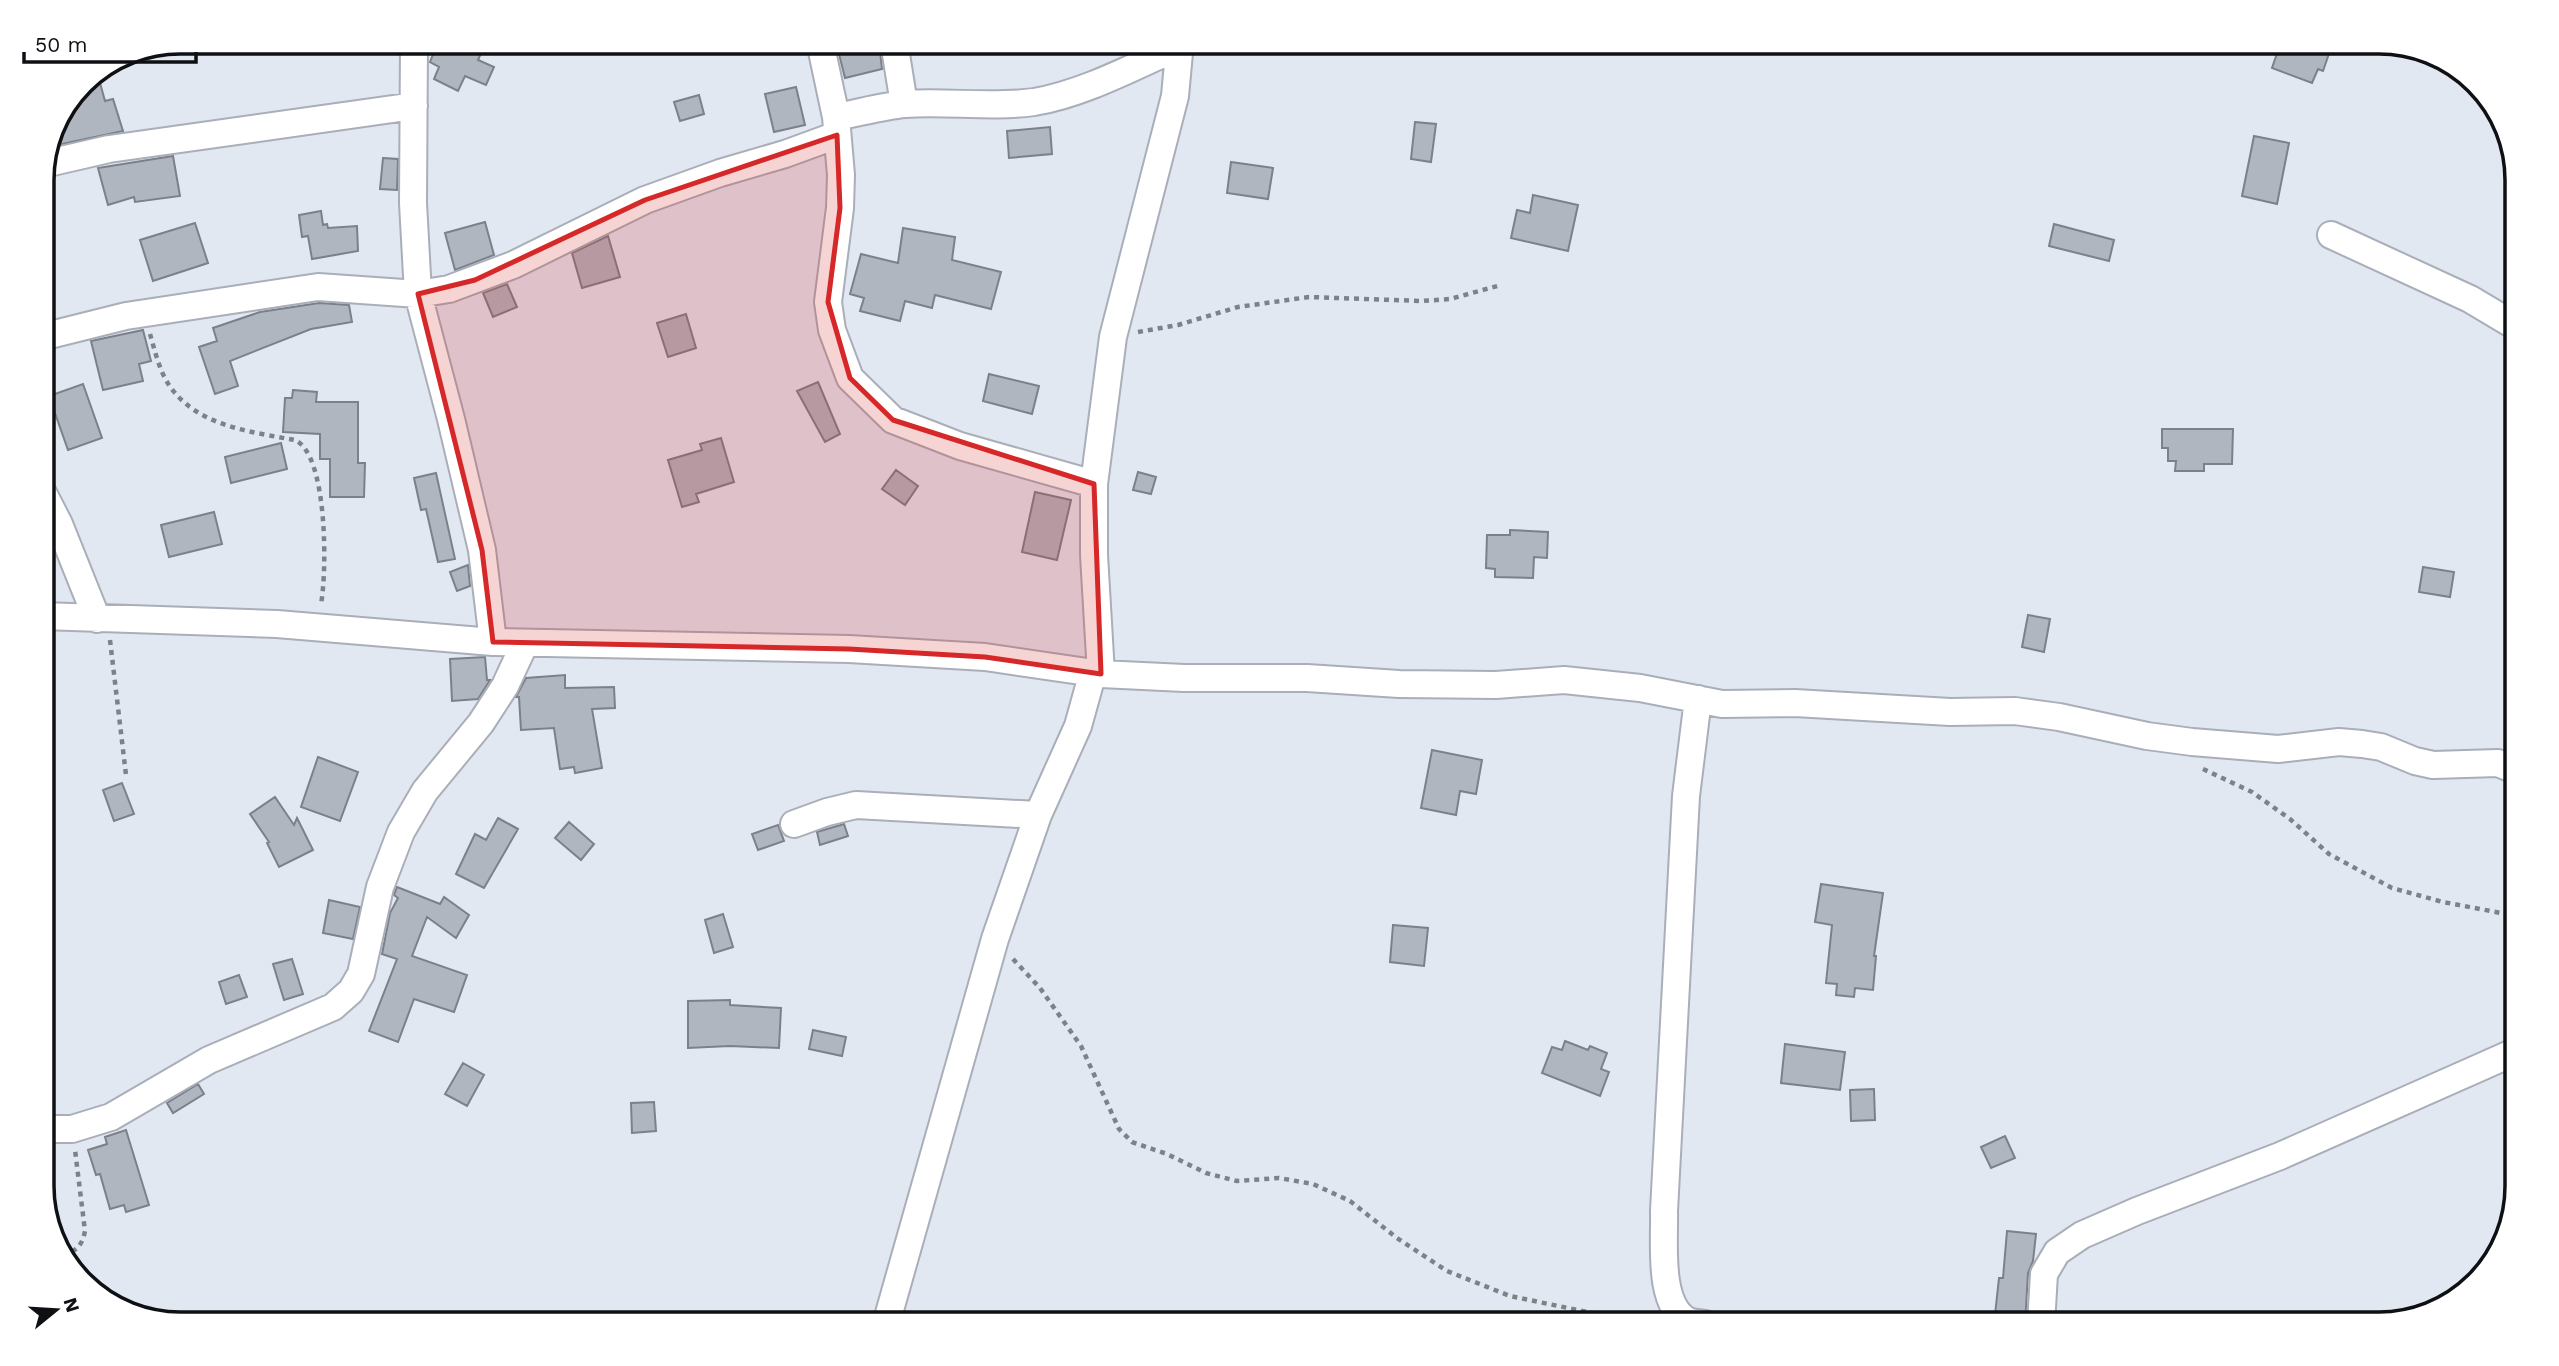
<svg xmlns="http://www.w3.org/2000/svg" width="2559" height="1366" font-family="'Work Sans',sans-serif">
<rect width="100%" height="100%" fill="#e2e8f2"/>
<!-- building -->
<path fill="#b0b6c0" stroke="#7b8089" stroke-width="2" d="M438,42h48l-8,18 16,7 -8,18 -21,-9 -7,15 -24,-12 5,-12 -9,-5z
M836,42h43l3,27 -37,9z
M2281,42h52l-10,29 -5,-2 -6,14 -40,-15z
M97,72l8,29 8,-2 10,32 -75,16 5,-20 30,-45z
M796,87l9,38 -31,7 -9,-38z
M699,95l5,19 -24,7 -6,-19z
M1415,122l21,2 -5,38 -20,-3z
M1050,127l2,27 -43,4 -2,-27z
M2254,136l35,7 -12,61 -35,-8z
M173,156l7,40 -45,6 -1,-5 -26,8 -10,-37z
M383,158l15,1 -1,31 -17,-1z
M1231,162l42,6 -5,31 -41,-6z
M1533,195l45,10 -10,46 -57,-13 6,-28 13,3z
M321,211l2,14 4,-1 1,4 29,-2 1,25 -46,8 -4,-23 -6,1 -3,-22z
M485,222l9,33 -39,15 -10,-37z
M195,223l13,40 -55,18 -13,-41z
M2054,224l60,16 -5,21 -60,-15z
M903,228l52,9 -3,23 49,12 -10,37 -56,-14 -3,13 -27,-7 -5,20 -40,-10 4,-13 -14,-4 11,-40 37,9z
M608,236l12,41 -38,11 -10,-35z
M507,284l10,23 -24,10 -10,-24z
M319,303l30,2 3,17 -41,7 -81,32 8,25 -23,8 -16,-47 18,-6 -4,-13 47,-16z
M686,314l10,34 -28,9 -11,-34z
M143,330l8,31 -12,3 4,17 -40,9 -12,-49z
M989,374l50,12 -7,28 -49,-13z
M818,382l22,52 -15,8 -28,-51z
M83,384l19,54 -34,12 -19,-54z
M293,390l24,2 -1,10h42v61h7l-1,34h-34v-38h-10v-25l-37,-2 2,-34h7z
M2162,429h71l-1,35h-28v7h-29l1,-10h-8v-13h-6z
M721,438l13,44 -38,12 3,8 -17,5 -14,-47 34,-10 -2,-6z
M281,443l6,26 -56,14 -6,-26z
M896,470l22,16 -13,19 -23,-16z
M1138,472l18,5 -5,17 -18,-4z
M436,473l19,86 -17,3 -12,-53 -5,1 -7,-32z
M1035,492l36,8 -14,60 -35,-8z
M214,512l8,32 -53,13 -8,-32z
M1510,530l38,2 -1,26 -13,-1 -1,21 -38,-1v-8l-9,-1 1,-33h23z
M468,565l2,21 -13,5 -7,-19z
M2423,567l31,5 -4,25 -31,-5z
M2028,615l22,4 -6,33 -22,-5z
M485,657l2,23h3l-12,19 -26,2 -2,-42z
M565,675v13l49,-1 1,21 -23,1 10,59 -27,5 -1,-6 -14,2 -6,-41 -33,2 -2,-33h-3l10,-19z
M1432,750l50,10 -6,34 -16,-3 -4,24 -35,-7z
M318,757l40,15 -18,49 -39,-14z
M122,783l12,31 -20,7 -11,-31z
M275,797l19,28 3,-7 16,32 -34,17 -12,-24 2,-1 -19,-28z
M498,818l20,11 -34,59 -28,-14 19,-40 11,6z
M569,822l25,22 -13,16 -26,-22z
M844,824l4,12 -28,9 -3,-13z
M778,825l6,16 -26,9 -6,-16z
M1821,884l62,9 -9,63h2l-3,34 -18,-2 -1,9 -18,-2 1,-11 -11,-1 6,-58 -17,-3z
M397,887l43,17 4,-7 25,18 -13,23 -29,-21 -15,39 55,19 -13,37 -40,-13 -16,43 -29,-11 28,-72 -15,-5 8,-41 8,-15 -4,-3z
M329,900l31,7 -7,32 -30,-6z
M723,914l10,33 -19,6 -9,-33z
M1393,925l35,3 -4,38 -34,-4z
M292,959l11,35 -19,6 -11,-36z
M239,975l8,22 -21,7 -7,-22z
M730,1000v5l51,3 -2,40 -49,-2 -42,2v-47z
M813,1030l33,7 -4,19 -33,-7z
M1565,1041l23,9 2,-4 17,7 -6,16 8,3 -9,24 -58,-23 10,-26 10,3z
M1785,1044l60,8 -5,38 -59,-7z
M463,1063l21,12 -17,31 -22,-12z
M198,1084l6,10 -31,19 -6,-10z
M1874,1089l1,31 -24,1 -1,-31z
M654,1102l2,29 -24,2 -1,-30z
M126,1130l23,75 -23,7 -2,-7 -14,4 -10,-35 -4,1 -8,-25 19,-6 -2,-7z
M2005,1136l10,22 -24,10 -10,-21z
M2007,1231l29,3 -3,27 -5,12 -3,51h-31l5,-46h4z"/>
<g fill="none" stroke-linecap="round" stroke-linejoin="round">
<defs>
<path id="street" d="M414,42l-1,161 5,91 33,125 31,131 11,92
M820,42l16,75 5,58 -1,33 -12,94 4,28 18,48 43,42 67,26 134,38
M894,42l10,62
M836,117c23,-4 46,-11 69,-13 43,-3 86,4 129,-2 49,-8 101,-36 146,-56
M44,164l65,-15 305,-43
M2331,235l139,64 47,28
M42,337l84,-21 192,-29 100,7 31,-5 64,-24 132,-65 75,-27 65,-19 52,-19
M42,491l17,33 38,95
M42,616l235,8 216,18 356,7 136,8 116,17 83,4h123l92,6 97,1 68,-5 76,8 82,16 73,-1 155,9 65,-1 44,6 88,19 45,6 86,7 61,-7 23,2 19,3 34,14 18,4 65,-2 19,8
M1101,674l-7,-119v-71l19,-147 62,-241 5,-54
M1698,699l-12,97 -22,415c1,29 -7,94 24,110 5,2 12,2 17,3
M794,824l33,-12 29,-7 182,10
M42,1129h30l39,-12 98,-57 124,-53 18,-16 10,-17 19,-87 21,-55 24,-41 56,-68 24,-37 20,-43
M886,1324l109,-385 43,-124 40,-89 15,-54
M2041,1324l3,-50 13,-22 25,-17 55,-24 143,-55 237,-105"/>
</defs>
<!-- street casing -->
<use href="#street" stroke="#a9aeb8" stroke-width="30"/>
<!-- path -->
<path stroke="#7d8188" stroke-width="4.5" stroke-dasharray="5 5" stroke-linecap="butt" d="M1138,332l40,-7 60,-18 71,-10 113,4 28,-2 51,-14
M150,334c5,17 9,36 19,51 27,41 82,47 126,55 33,15 32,132 26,164
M110,640l16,135
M2203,769l49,23 38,27 39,35 63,34 51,14 74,14
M1013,959l27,29 41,58 38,83 13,13 35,12 39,19 31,8 42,-3 34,6 37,17 47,37 50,33 63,25 82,17 64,10
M63,1256c14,-6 19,-10 22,-25l-10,-81"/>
<!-- street -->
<use href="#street" stroke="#fff" stroke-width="26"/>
</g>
<!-- marked area -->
<path fill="#d62828" fill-opacity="0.2" stroke="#d62828" stroke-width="5" stroke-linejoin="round" d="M837,135l3,73 -12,94 22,76 43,42 201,64 7,190 -116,-17 -136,-8 -356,-7 -11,-92 -64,-256 57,-14 170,-80z"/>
<!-- crop -->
<path d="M0 0H2559V1366H0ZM180 54H2379A126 126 0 0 1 2505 180V1186A126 126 0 0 1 2379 1312H180A126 126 0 0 1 54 1186V180A126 126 0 0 1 180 54Z" fill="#fff" fill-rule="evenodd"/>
<path fill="none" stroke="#0e1014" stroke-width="3.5" d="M180 54H2379A126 126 0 0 1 2505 180V1186A126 126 0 0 1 2379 1312H180A126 126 0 0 1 54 1186V180A126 126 0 0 1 180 54Z"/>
<!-- north arrow -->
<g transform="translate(56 1310) rotate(72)" stroke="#ffffff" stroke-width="5" paint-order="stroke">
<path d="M0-5L12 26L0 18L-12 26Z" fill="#0e1014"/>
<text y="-10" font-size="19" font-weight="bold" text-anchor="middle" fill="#0e1014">N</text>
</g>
<!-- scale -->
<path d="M24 52v10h172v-10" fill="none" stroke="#0e1014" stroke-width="3.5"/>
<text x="35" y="52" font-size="21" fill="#0e1014" stroke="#ffffff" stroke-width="5" paint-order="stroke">50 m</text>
</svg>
